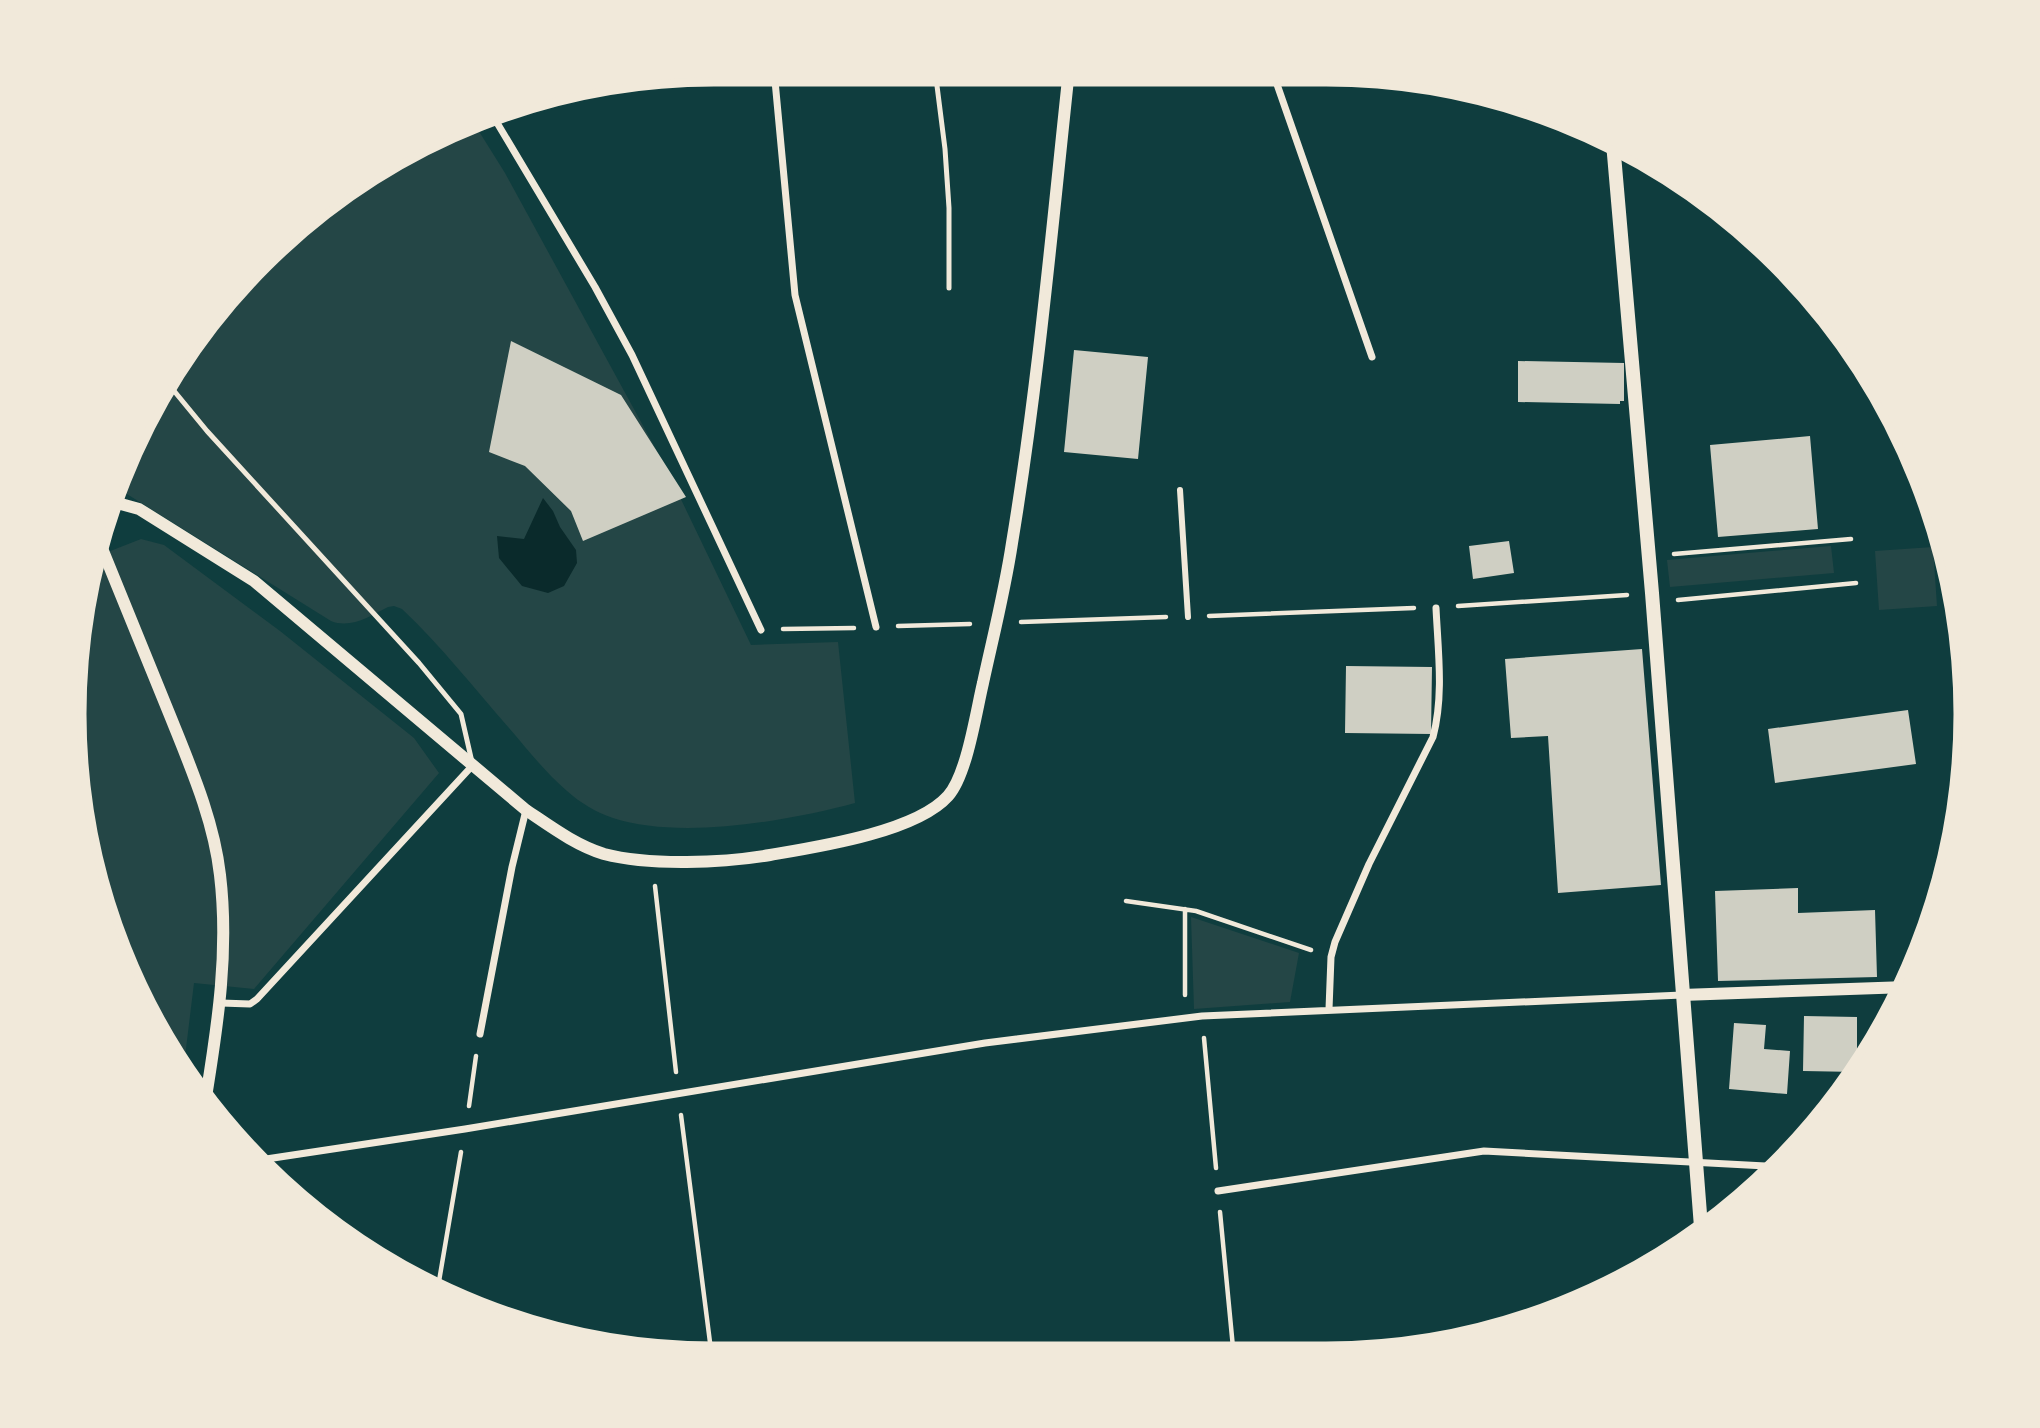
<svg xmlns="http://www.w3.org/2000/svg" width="2040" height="1428" font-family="'Fira Sans Condensed',sans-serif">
<rect width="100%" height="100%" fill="#0f3d3e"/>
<!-- green -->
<path fill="#244646" d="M475,125l30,48 159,291 87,181 87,-3 17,161c-67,18 -175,37 -242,15 -16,-5 -34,-16 -46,-27 -22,-19 -39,-41 -58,-63 -35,-40 -68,-82 -107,-119l-8,-3 -6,1c-18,9 -37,22 -57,14l-217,-135 5,-19 111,-177 127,-112z
M141,539l23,6 116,86 134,107 25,35 -185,216 -60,-6 -10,82 -47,-66 -55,-160 -7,-209 20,-73z
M1831,546l3,27 -164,14 -3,-27z
M1933,547l4,59 -58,4 -4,-59z
M1191,917l108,36 -9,49 -96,7z"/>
<!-- water -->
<path fill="#0a2a2b" d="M543,498l10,13 7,16 16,23 1,13 -13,23 -16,7 -26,-7 -23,-28 -2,-22 27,3z"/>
<!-- building -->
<path fill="#cfcfc3" d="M511,341l110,54 65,102 -103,44 -12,-30 -46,-45 -36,-14z
M1074,350l74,7 -10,102 -74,-7z
M1518,361l106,2v38h-4v3l-102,-2z
M1810,436l8,93 -100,8 -8,-92z
M1509,541l5,32 -41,6 -4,-33z
M1642,649l19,236 -103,8 -10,-157 -37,2 -6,-79z
M1346,666l86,1 -1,67 -86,-1z
M1908,710l8,54 -141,19 -7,-54z
M1798,888v25l77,-3 2,67 -159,4 -3,-90z
M1804,1016l53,1v55l-54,-1z
M1734,1023l32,2 -2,24 26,2 -3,43 -58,-5z"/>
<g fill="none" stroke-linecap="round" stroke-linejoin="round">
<!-- path -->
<path stroke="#f1e9da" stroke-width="4.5" d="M1674,554l177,-15
M1678,600l178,-17
M1458,606l169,-11
M1209,616l205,-8
M1021,622l145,-5
M898,626l72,-2
M783,629l71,-1
M655,886l21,186
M1126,901l70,10 115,39
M1185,909v86
M1204,1038l12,130
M469,1106l7,-50
M681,1115l31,243
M1220,1212l14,146
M437,1293l24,-141"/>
<!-- service -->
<path stroke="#f1e9da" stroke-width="5" d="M935,70l10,79 4,59v80
M170,386l37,45 212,232 42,51 11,48"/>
<!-- pedestrian -->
<path stroke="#f1e9da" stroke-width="6" d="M1180,490l8,127"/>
<!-- minor -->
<path stroke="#f1e9da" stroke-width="7" d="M774,70l21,225 81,332
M1272,70l100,287
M1303,70l154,14
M493,116l102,171 37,68 129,275
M221,1003l29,1 7,-5 216,-234
M1329,1009l2,-52 4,-15 34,-78 64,-127c11,-41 5,-87 3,-129
M480,1034l32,-167 14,-57
M253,1161l212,-32 520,-86 217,-27 480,-21
M1218,1191l266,-40 299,16"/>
<!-- tertiary -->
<path stroke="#f1e9da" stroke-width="12" d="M110,501l29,8 115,72 272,229c24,16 49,35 78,44 46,12 119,9 166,1 47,-8 146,-23 178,-59 19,-21 28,-84 35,-113 10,-46 22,-93 29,-140 26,-157 40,-315 57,-473
M99,541c24,59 48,118 72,177 20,50 43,103 49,157 9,75 -2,148 -14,222
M1682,995l225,-8"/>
<!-- secondary -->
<path stroke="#f1e9da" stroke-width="14" d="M1613,143l39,450 49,634"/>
</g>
<!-- crop -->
<path d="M0 0H2040V1428H0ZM714 82H1326A632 632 0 0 1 1958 714V714A632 632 0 0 1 1326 1346H714A632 632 0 0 1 82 714V714A632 632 0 0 1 714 82Z" fill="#f1e9da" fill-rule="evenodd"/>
<path fill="none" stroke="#f1e9da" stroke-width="9" d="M714 82H1326A632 632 0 0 1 1958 714V714A632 632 0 0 1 1326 1346H714A632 632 0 0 1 82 714V714A632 632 0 0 1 714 82Z"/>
</svg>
